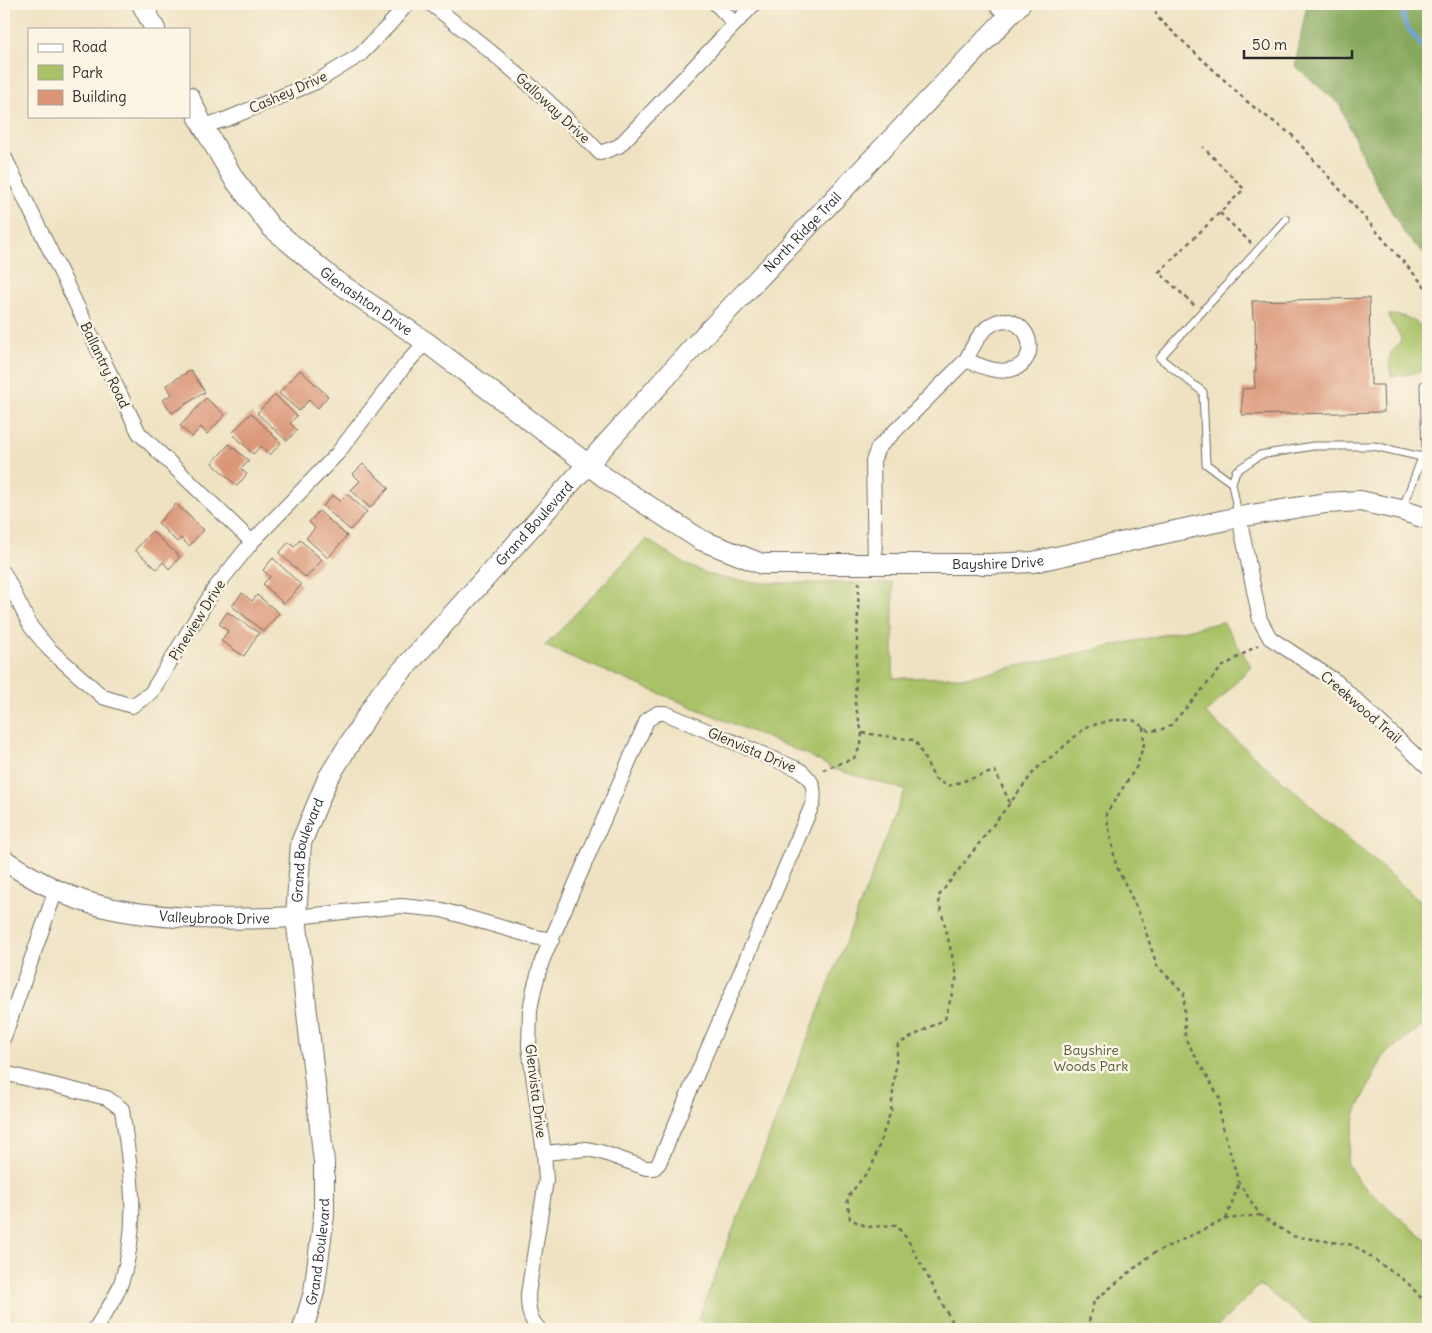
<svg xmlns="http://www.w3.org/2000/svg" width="1432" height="1333" font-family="Delius,sans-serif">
<rect width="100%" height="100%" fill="#fcf5e5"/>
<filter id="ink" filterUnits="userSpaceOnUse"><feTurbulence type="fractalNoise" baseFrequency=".02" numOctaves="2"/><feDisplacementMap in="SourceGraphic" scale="10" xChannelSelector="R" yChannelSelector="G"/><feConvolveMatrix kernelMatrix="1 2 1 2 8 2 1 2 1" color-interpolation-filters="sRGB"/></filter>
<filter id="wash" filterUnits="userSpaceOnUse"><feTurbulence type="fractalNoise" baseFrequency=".0096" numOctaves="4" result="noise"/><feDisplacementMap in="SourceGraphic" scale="20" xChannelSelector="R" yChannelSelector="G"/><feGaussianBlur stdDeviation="1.12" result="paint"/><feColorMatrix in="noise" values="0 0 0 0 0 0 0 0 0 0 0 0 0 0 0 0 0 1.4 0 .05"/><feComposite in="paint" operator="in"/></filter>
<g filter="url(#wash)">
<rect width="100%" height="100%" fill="#efe2c2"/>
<!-- green -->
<path fill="#a9c268" stroke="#6a764a" d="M1388,315c20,0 25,5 40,16v34c-11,10 -23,10 -37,11 -1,-8 -4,-20 2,-26 4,-4 6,-5 8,-10 -1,-10 -11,-14 -13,-25z
M646,539l41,26 19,8 20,6 39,4h128v95l74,-1 256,-55 28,44 -45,48 222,194v113l-44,34 -28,57 -9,51 12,19 69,60v87h-110l-58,-44 -45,44h-503l-14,-10 207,-529 -71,-21 -28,-15 -261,-108z"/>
<!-- forest -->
<path fill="#86a85c" stroke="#586a44" d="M1307,4h121v253l-23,-22 -30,-53 -36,-78 -44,-38z"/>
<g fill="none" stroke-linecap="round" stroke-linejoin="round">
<!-- stream -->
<path stroke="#71a2db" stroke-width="4.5" d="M1401,4l4,20 23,30"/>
</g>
<g id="blocks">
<!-- building -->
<path fill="#da9577" d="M1369,298l2,87h12l1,27 -142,3v-26l13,-1 -1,-17h2l-1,-52h-2l-1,-18z
M191,370l14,22 -33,21 -9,-13 9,-6 -6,-9z
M300,370l28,26 -10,12 -9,-8 -10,11 -20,-18z
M275,395l22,21 -7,7 7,7 -10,11 -30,-28z
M206,398l19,17 -18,19 -6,-7 -9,10 -12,-11z
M251,413l30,30 -11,12 -9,-9 -8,8 -21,-21z
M229,444l20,17 -8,8 6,5 -10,12 -25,-23z
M363,464l26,24 -19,20 -19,-18 9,-9 -7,-7z
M347,494l20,18 -17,18 -27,-24 10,-11 7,6z
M176,504l28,26 -15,16 -8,-8 -4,4 -19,-19z
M319,511l28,25 -19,22 -22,-20 9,-10 -6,-6z
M152,531l28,26 -11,12 -6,-7 -6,7 -22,-19z
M300,540l22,20 -16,18 -27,-25 10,-11 5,5z
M273,558l28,27 -17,19 -21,-20 7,-7 -7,-7z
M242,593l10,8 5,-6 22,18 -15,19 -32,-26z
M227,612l32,21 -15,23 -23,-15 7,-10 -9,-7z"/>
</g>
</g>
<g filter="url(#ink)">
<use href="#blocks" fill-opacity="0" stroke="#706b60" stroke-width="1"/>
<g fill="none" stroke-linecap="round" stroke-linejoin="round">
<defs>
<path id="lane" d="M1426,451l-2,-66 4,-3
M1232,483l-26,-19 -3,-72 -43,-34 126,-139
M1402,510l21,-55
M1238,515l-6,-32 4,-12 24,-16 53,-9h61l48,11"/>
<path id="street" d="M431,4c59,46 118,94 169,149l19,-7 135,-142
M716,4l19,20
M995,4l13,12
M203,126l24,-7 89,-37 44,-27 29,-30 18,-21
M4,156l135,277 113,109
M1004,320c32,4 34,45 5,50 -14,3 -30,-5 -43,-10 9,-18 17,-37 38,-40z
M1239,517l21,103 10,18 67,44 91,85
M875,564l-2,-103 5,-13 88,-88
M4,573l27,54 18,22 54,48 29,9 19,-13 64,-105 37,-46 85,-88 68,-89 21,-23
M296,917l105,-11 41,4 93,27 17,3
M4,1037l52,-147
M4,1073l103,25 15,11c8,59 19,115 -1,174 -5,16 -17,31 -26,46
M539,1329c-10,-10 -11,-21 -11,-35l18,-114 -2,-27 -15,-106 1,-37 4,-21 8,-28 105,-241 11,-7h7l135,57c13,11 15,16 13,33l-154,360 -5,5h-8l-45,-16 -14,-3 -43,4"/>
<g id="secondary">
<path d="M142,4l13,25"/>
<path id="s1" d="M189,97l14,29 31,53 37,48 62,52 93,63 181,137 94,61 61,24h225l46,-2 206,-45 87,-14 34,-2 41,9 27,9"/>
<path id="s2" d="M4,860c21,14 42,26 66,36 63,26 159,24 226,21"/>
<path id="s3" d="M303,1329l11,-37 10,-77v-53l-28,-245 5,-74 27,-65 52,-83 316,-351 324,-340"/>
</g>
</defs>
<!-- lane casing -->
<use href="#lane" stroke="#706b60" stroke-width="9"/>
<!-- street casing -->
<use href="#street" stroke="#706b60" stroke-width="16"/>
<!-- secondary casing -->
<use href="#secondary" stroke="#706b60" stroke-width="22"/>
<!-- path -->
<path stroke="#706b60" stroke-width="2.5" stroke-dasharray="4 4" stroke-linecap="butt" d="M1152,4l6,14 93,87 41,30 136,155
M1220,213l31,30
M1194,305l-35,-33 85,-83 -41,-42
M1143,727l1,17 -7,22 -31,48 10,51 25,52 16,49 27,27 1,45 35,61v18l19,66 21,32 32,21 61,9 55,38 20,23
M862,733l52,7 2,2 19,37 13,7 47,-15 15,32 26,-34 25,-20 25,-22 26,-7h21l16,11 11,-1 11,-5 51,-58 36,-22
M823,770l31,-12 7,-13 1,-12 -7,-30 4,-122
M1226,1219l13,-36
M956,1329l-48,-89 -12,-15 -28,2 -18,-8 -3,-21 25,-32 19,-55 7,-67 47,-25 12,-43 -19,-79 72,-94
M1087,1329l7,-28 58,-47 74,-35 34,-4"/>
<!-- lane -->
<use href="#lane" stroke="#fff" stroke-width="7"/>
<!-- street -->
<use href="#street" stroke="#fff" stroke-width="14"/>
<!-- secondary -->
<use href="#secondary" stroke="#fff" stroke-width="20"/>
</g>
</g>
<g text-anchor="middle" stroke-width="5" stroke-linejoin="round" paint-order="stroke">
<!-- street labels -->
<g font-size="14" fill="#2b2b2b" stroke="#fcf5e5">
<text transform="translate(288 92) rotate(-24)" y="5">Cashey Drive</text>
<text transform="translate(553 108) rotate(43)" y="5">Galloway Drive</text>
<text dy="5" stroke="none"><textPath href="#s3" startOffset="1285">North Ridge Trail</textPath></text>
<text dy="5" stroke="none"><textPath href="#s1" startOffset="275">Glenashton Drive</textPath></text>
<text transform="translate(105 365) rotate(64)" y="5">Ballantry Road</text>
<text dy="5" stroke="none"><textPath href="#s3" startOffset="889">Grand Boulevard</textPath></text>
<text dy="5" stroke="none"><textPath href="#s1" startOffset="988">Bayshire Drive</textPath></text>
<text transform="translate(197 620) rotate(-58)" y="5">Pineview Drive</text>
<text transform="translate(1361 707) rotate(41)" y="5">Creekwood Trail</text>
<text transform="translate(752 750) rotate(23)" y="5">Glenvista Drive</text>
<text dy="5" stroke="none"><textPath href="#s3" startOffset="484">Grand Boulevard</textPath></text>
<text dy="5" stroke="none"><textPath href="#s2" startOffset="222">Valleybrook Drive</textPath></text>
<text transform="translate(536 1091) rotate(83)" y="5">Glenvista Drive</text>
<text dy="5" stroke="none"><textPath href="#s3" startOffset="79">Grand Boulevard</textPath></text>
</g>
<!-- park labels -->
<g font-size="14" fill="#51583d" stroke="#fcf5e5">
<text x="1091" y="1055">Bayshire<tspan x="1091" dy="16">Woods Park</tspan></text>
</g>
</g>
<!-- margin -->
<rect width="1432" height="1333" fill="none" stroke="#fcf5e5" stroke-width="20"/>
<!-- legend -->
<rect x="28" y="28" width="162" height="90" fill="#fcf5e5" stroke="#a8a49b"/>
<rect x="38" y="44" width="25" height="8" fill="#ffffff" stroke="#a8a49b"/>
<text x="72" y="52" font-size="15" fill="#2b2b2b">Road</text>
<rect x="38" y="65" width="25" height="15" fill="#a9c268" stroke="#a8a49b"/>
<text x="72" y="78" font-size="15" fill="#2b2b2b">Park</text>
<rect x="38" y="90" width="25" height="15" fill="#da9577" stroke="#a8a49b"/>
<text x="72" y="102" font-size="15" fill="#2b2b2b">Building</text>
<!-- scale -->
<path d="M1244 50v8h108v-8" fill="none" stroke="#2b2b2b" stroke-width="2.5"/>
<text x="1252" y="50" font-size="15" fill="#2b2b2b" stroke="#fcf5e5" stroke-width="4" paint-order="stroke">50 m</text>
</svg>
